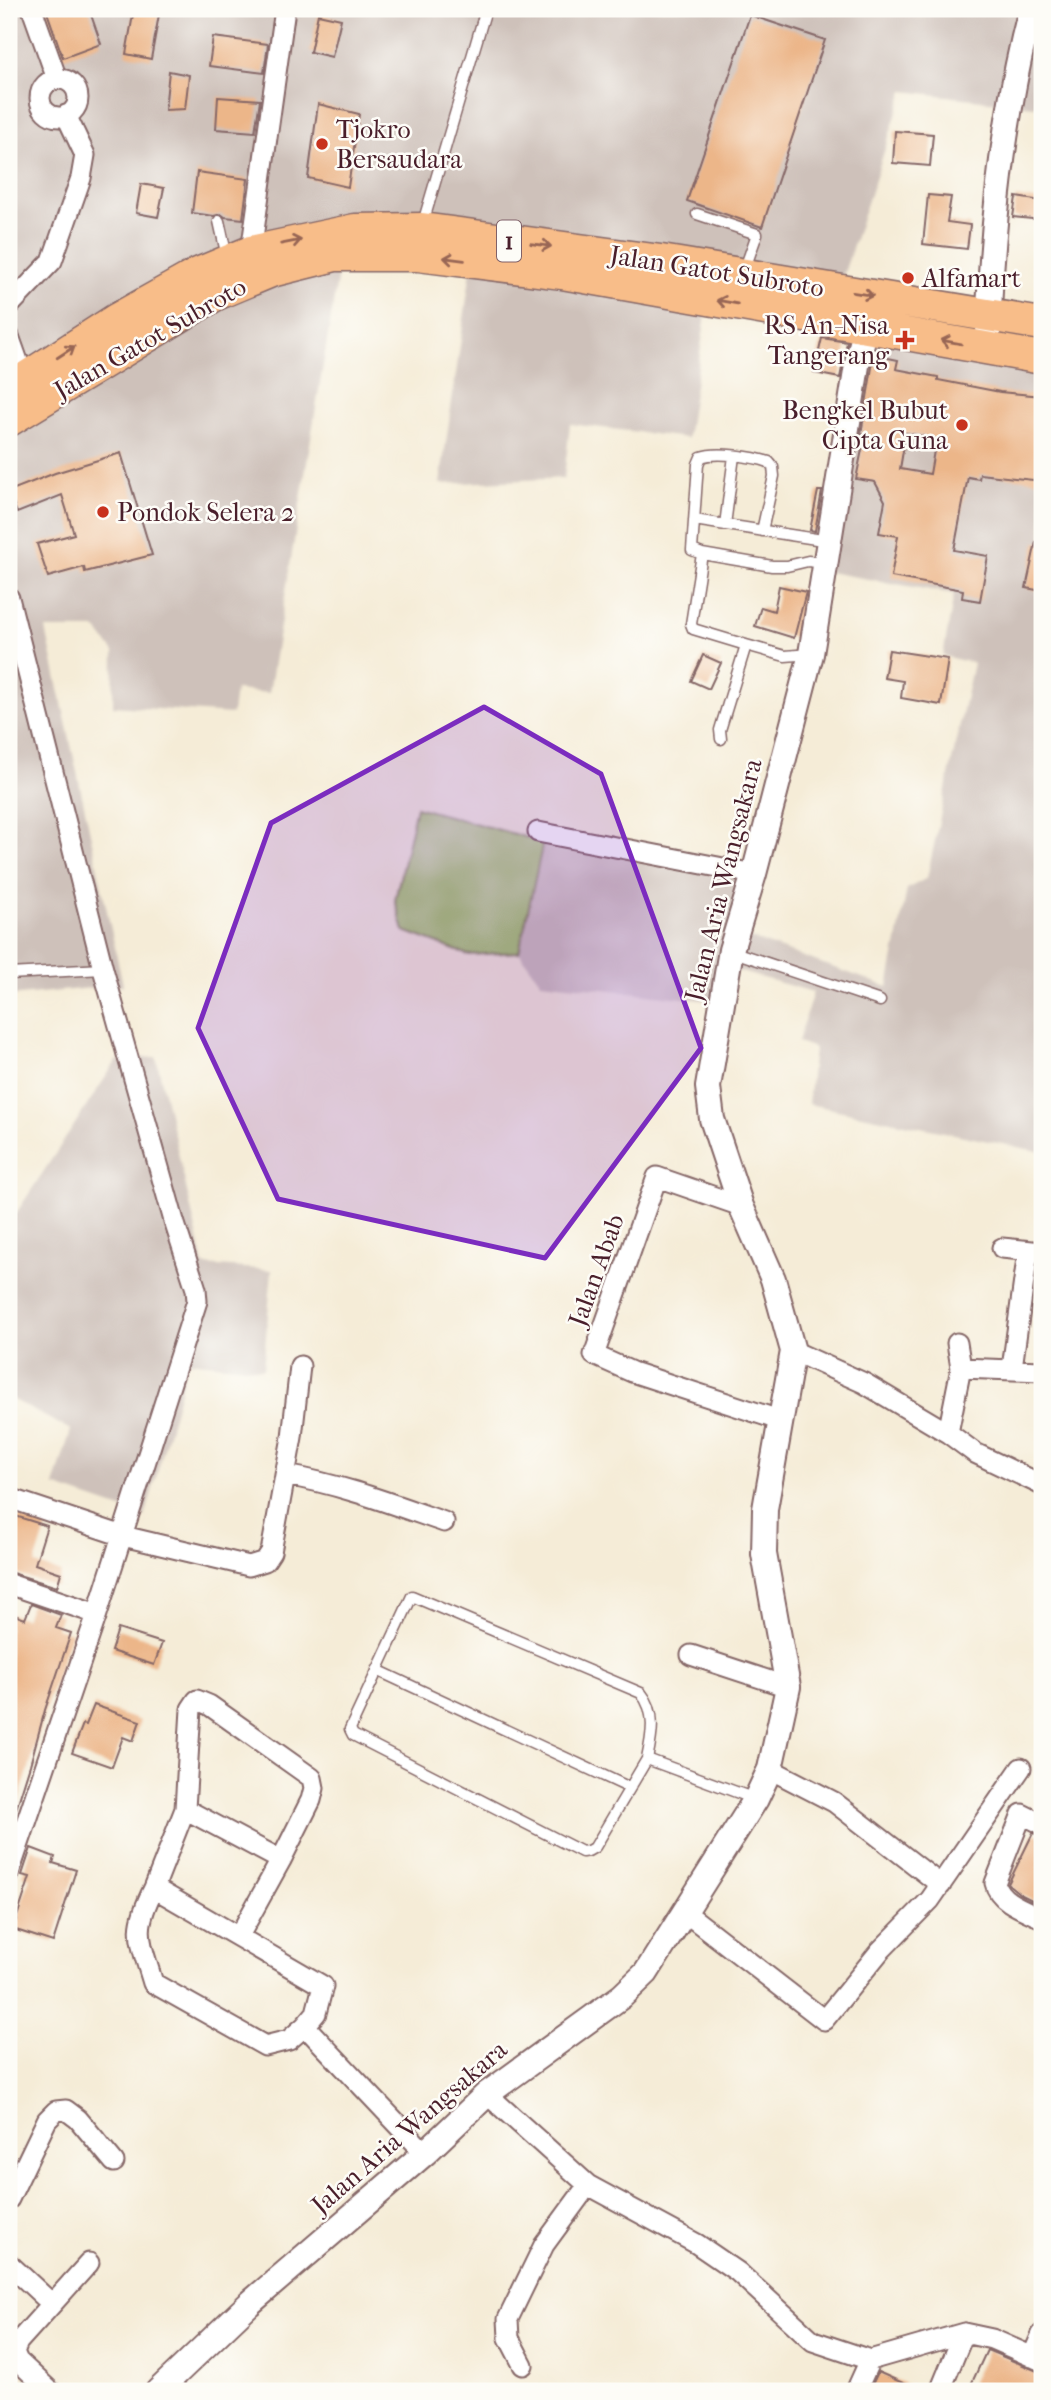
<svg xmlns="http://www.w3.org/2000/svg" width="1051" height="2400" font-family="'IM FELL French Canon',serif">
<rect width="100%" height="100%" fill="#fdfcf7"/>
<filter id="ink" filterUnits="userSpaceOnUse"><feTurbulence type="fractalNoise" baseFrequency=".0143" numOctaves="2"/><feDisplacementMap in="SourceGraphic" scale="14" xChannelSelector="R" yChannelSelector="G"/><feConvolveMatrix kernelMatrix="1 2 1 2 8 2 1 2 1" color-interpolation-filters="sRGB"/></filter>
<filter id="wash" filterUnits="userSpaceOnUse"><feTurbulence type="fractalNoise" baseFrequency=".00686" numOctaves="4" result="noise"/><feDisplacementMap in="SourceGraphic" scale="28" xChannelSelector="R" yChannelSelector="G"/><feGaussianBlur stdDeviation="1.57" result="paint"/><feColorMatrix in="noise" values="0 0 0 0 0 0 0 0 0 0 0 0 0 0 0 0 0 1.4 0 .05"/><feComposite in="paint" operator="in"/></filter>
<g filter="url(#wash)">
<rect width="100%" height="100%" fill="#f5ecd7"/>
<!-- industrial -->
<path fill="#cec1ba" d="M12,9h1030v98l-138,-16 -64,194 -127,-16 -26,169 -117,-14 -6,54 -124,6 31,-214 -132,-2 -70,425 -34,-3 -3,24 -119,-8 1,-54 -18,-23h-50l77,356 -114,11v-942l5,-15z
M868,333l174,29v790l-234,-48 6,-56 -16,-6 15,-50 -90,-25 -5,35 -177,-20 -22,-30 24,-110 205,38 -15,52 155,55 19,-98 20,-11 46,-215 -30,-7 11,-62 -126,-22z
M156,1057l48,208 68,5 -9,99 -75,-8 -43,156 -91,-31 17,-56 -62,-32v-174l108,-164z"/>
<!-- green -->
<path fill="#a8c870" stroke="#79744e" stroke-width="2" d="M416,807l127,35 -24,110 -51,3 -64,-24 -9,-31z"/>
<g id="blocks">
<!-- building -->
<path fill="#ecb689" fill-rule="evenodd" d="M46,9h43l12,35 -38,14z
M134,9h26l-9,50 -25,-5z
M318,14l23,5 -9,38 -22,-5z
M750,15l75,25 -63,187 -75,-26z
M213,37l55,7 -4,29 -55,-7z
M169,71l20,4 -4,34 -20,1z
M218,97l42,3 -5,32 -39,-3z
M318,104l41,10 -11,73 -40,-9z
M895,131l38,3 -3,32 -37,-3z
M197,172l51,7 -5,40 -18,-2 -4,-3 -7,2 -22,-3z
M141,184l23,4 -6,29 -22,-4z
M928,195l23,2 -4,25 23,3 -3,24 -44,-5z
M1016,197l26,4v19l-29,-3z
M822,338l25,4 -7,36 -26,-5z
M874,355l24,5 -2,9 42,8v3l62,12 42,4v85l-62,-7 -1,5 -11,-2 -14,73 34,6 -8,45 -18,-3 1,-8 -72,-13 7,-41 -19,-3 6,-32 -10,-19 -19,-3 9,-44 -4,-1zM906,433l30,6 -6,35 -30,-5z
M121,453l31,102 -67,17 -1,-5 -36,10 -11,-33 37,-10 -12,-39 -45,18 -8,-22 46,-18z
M818,491h4l-7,40 -5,-1z
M1036,542l6,1v48l-16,-3z
M779,586l27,6 -12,46 -39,-12 6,-19 13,4z
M889,650l59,9 -7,46 -40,-7 2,-17 -19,-3z
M703,655l18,8 -12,26 -18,-8z
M9,1514l38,12 -12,38 26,9 -4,14 -48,-15z
M31,1604l30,11 -5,13 15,5 -26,77 -15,55 -18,57 -3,-1v-208l16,6z
M118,1629l44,14 -8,22 -43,-14z
M94,1705l46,16 -7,20 -10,-4 -11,30 -40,-14 11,-29 3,1z
M1033,1833l9,3v69l-22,-11 -12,-10z
M31,1848l24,9 -2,6 23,7 -23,72 -40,-13 17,-52 -8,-2z
M987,2350l55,23v18h-74z
M878,2372l43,19h-52z"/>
</g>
</g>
<g filter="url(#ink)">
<use href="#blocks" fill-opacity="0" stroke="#866767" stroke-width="2"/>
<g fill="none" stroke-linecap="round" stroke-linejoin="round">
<defs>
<path id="service" d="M697,214l60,20 -13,37
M219,221l8,36
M423,223l63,-214
M694,520l135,21
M725,525l9,-69
M762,531l12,-55 -1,-9 -4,-5c-15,-5 -53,-11 -68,-5l-3,7 -6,86 10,4 70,12h15l21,-5 17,2
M702,554l-11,70 2,5 53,16
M721,739l-1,-9 26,-85 39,11 25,-2
M731,951l149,50
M9,974l94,-5
M377,1670l253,118
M647,1759c5,-23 10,-47 -6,-66l-229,-97 -62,133 3,6 229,117 6,-1 7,-4 52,-88 108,40"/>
<path id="minor" d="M32,9l25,70
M40 98a19 19 0 1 1 38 0a19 19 0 1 1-38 0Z
M251,252l34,-243
M9,306l43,-45 29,-83 4,-23 -19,-40
M9,336l15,42
M9,598l94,371 71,252 22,68 1,12 -100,313 -88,259
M538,832l216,42
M741,1206l-84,-29 -63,178 38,17 150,49
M1002,1248l40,4
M793,1351l71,32 84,50 27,20 67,32
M961,1368l81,3
M1012,1368l16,-117
M948,1433l13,-65 -4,-25
M285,1475c55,9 107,29 159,47
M9,1498l114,38 126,30 16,-5 6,-9 21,-115 8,-71
M9,1584l88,30
M691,1655l97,32
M770,1769l64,33 107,83
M185,1809l96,51
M1042,1824l-20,-10 -27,69c4,19 31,27 47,35
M154,1888c-22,43 -14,51 -1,95l112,63 24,-6 16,-14
M686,1913l138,107 56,-69 50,-51 91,-132
M239,1936l42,-76 30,-60 3,-12 -2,-10 -7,-5 -96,-68 -12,-5 -6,9 -6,100 -31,79 169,98 -7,27 -11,13 120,127
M487,2094l101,91 109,59 41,28 75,69 57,19 94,-27 28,6 50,22
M9,2199l38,-79 9,-9 10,-1 12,9 36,43
M9,2264l43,40
M1032,2357l10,-23
M523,2365l-14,-27 -1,-19 36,-74 44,-60
M50,2391l-32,-30 -4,-9 4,-10 71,-79
M856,2391l14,-31
M940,2391l24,-58"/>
<path id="tertiary" d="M988,334c4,-110 15,-219 43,-325
M158,2391l91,-87 176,-151 62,-59 135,-98 24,-23 110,-174 14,-30 18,-82 -24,-133 1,-45 28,-158 -20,-72 -32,-73 -29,-87 -4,-32 23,-137 23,-76 57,-220 47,-295 8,-32"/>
<path id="trunk" d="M9,389l107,-69 82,-46 53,-22 104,-22 67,-1 239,32 381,63
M9,420l207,-126 55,-23 64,-16h83l144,18 480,85"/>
</defs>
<!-- service casing -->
<use href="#service" stroke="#866767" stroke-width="13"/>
<!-- minor casing -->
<use href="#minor" stroke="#866767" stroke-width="23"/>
<!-- tertiary casing -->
<use href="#tertiary" stroke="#866767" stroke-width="28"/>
<!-- trunk casing -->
<use href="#trunk" stroke="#866767" stroke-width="35"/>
<!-- service -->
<use href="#service" stroke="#fff" stroke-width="10"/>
<!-- minor -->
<use href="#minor" stroke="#fff" stroke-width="19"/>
<!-- tertiary -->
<use href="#tertiary" stroke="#fff" stroke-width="24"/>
<!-- trunk -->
<use href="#trunk" stroke="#f8bd89" stroke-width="32"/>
</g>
<!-- one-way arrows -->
<defs><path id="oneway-shaft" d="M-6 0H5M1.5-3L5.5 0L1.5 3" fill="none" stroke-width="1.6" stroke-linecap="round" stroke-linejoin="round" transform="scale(1.75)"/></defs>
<g stroke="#986655">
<use href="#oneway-shaft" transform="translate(291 242) rotate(-11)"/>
<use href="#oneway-shaft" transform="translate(541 245) rotate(8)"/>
<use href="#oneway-shaft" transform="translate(454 259) rotate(-173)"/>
<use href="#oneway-shaft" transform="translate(863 294) rotate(9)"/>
<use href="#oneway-shaft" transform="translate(727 302) rotate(-170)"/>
<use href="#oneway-shaft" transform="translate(951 342) rotate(-170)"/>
<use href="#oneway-shaft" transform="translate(66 352) rotate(-33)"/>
</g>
</g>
<!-- marked area -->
<path fill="#7b2cbf" fill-opacity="0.2" stroke="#7b2cbf" stroke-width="5" stroke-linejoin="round" d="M484,707l117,67 100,274 -156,210 -267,-59 -80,-171 73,-205z"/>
<!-- markers -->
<g fill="#c8321e" stroke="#fdfcf7" stroke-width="2.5">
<circle cx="322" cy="144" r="7"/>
<circle cx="908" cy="278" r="7"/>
<path d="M901.5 329.5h7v7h7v7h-7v7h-7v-7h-7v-7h7z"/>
<circle cx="962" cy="425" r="7"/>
<circle cx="103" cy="512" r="7"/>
</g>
<g text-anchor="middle" stroke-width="5" stroke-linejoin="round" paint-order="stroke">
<!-- shield labels -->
<rect fill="#fdfcf7" stroke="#806168" stroke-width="2" x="497" y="220.5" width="24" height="41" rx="5"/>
<g font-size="24" font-weight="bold" fill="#4a1f2b">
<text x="509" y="249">1</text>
</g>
<!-- poi labels -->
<g font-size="26" fill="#4a1f2b" stroke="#fdfcf7" text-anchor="start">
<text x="336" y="138">Tjokro<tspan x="336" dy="30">Bersaudara</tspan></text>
<text x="922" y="287">Alfamart</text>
<text x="889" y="334" text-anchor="end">RS An-Nisa<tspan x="889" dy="30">Tangerang</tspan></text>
<text x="948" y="419" text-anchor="end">Bengkel Bubut<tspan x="948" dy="30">Cipta Guna</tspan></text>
<text x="117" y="521">Pondok Selera 2</text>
</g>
<!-- street labels -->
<g font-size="26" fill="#4a1f2b" stroke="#fdfcf7">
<text transform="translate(717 271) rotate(9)" y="9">Jalan Gatot Subroto</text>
<text transform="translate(150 338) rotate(-30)" y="9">Jalan Gatot Subroto</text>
<text transform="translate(723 880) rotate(-76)" y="9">Jalan Aria Wangsakara</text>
<text transform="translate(596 1270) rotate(-70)" y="9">Jalan Abab</text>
<text transform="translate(409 2127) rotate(-41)" y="9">Jalan Aria Wangsakara</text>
</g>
</g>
<!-- margin -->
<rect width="1051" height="2400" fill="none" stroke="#fdfcf7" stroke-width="35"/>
</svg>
